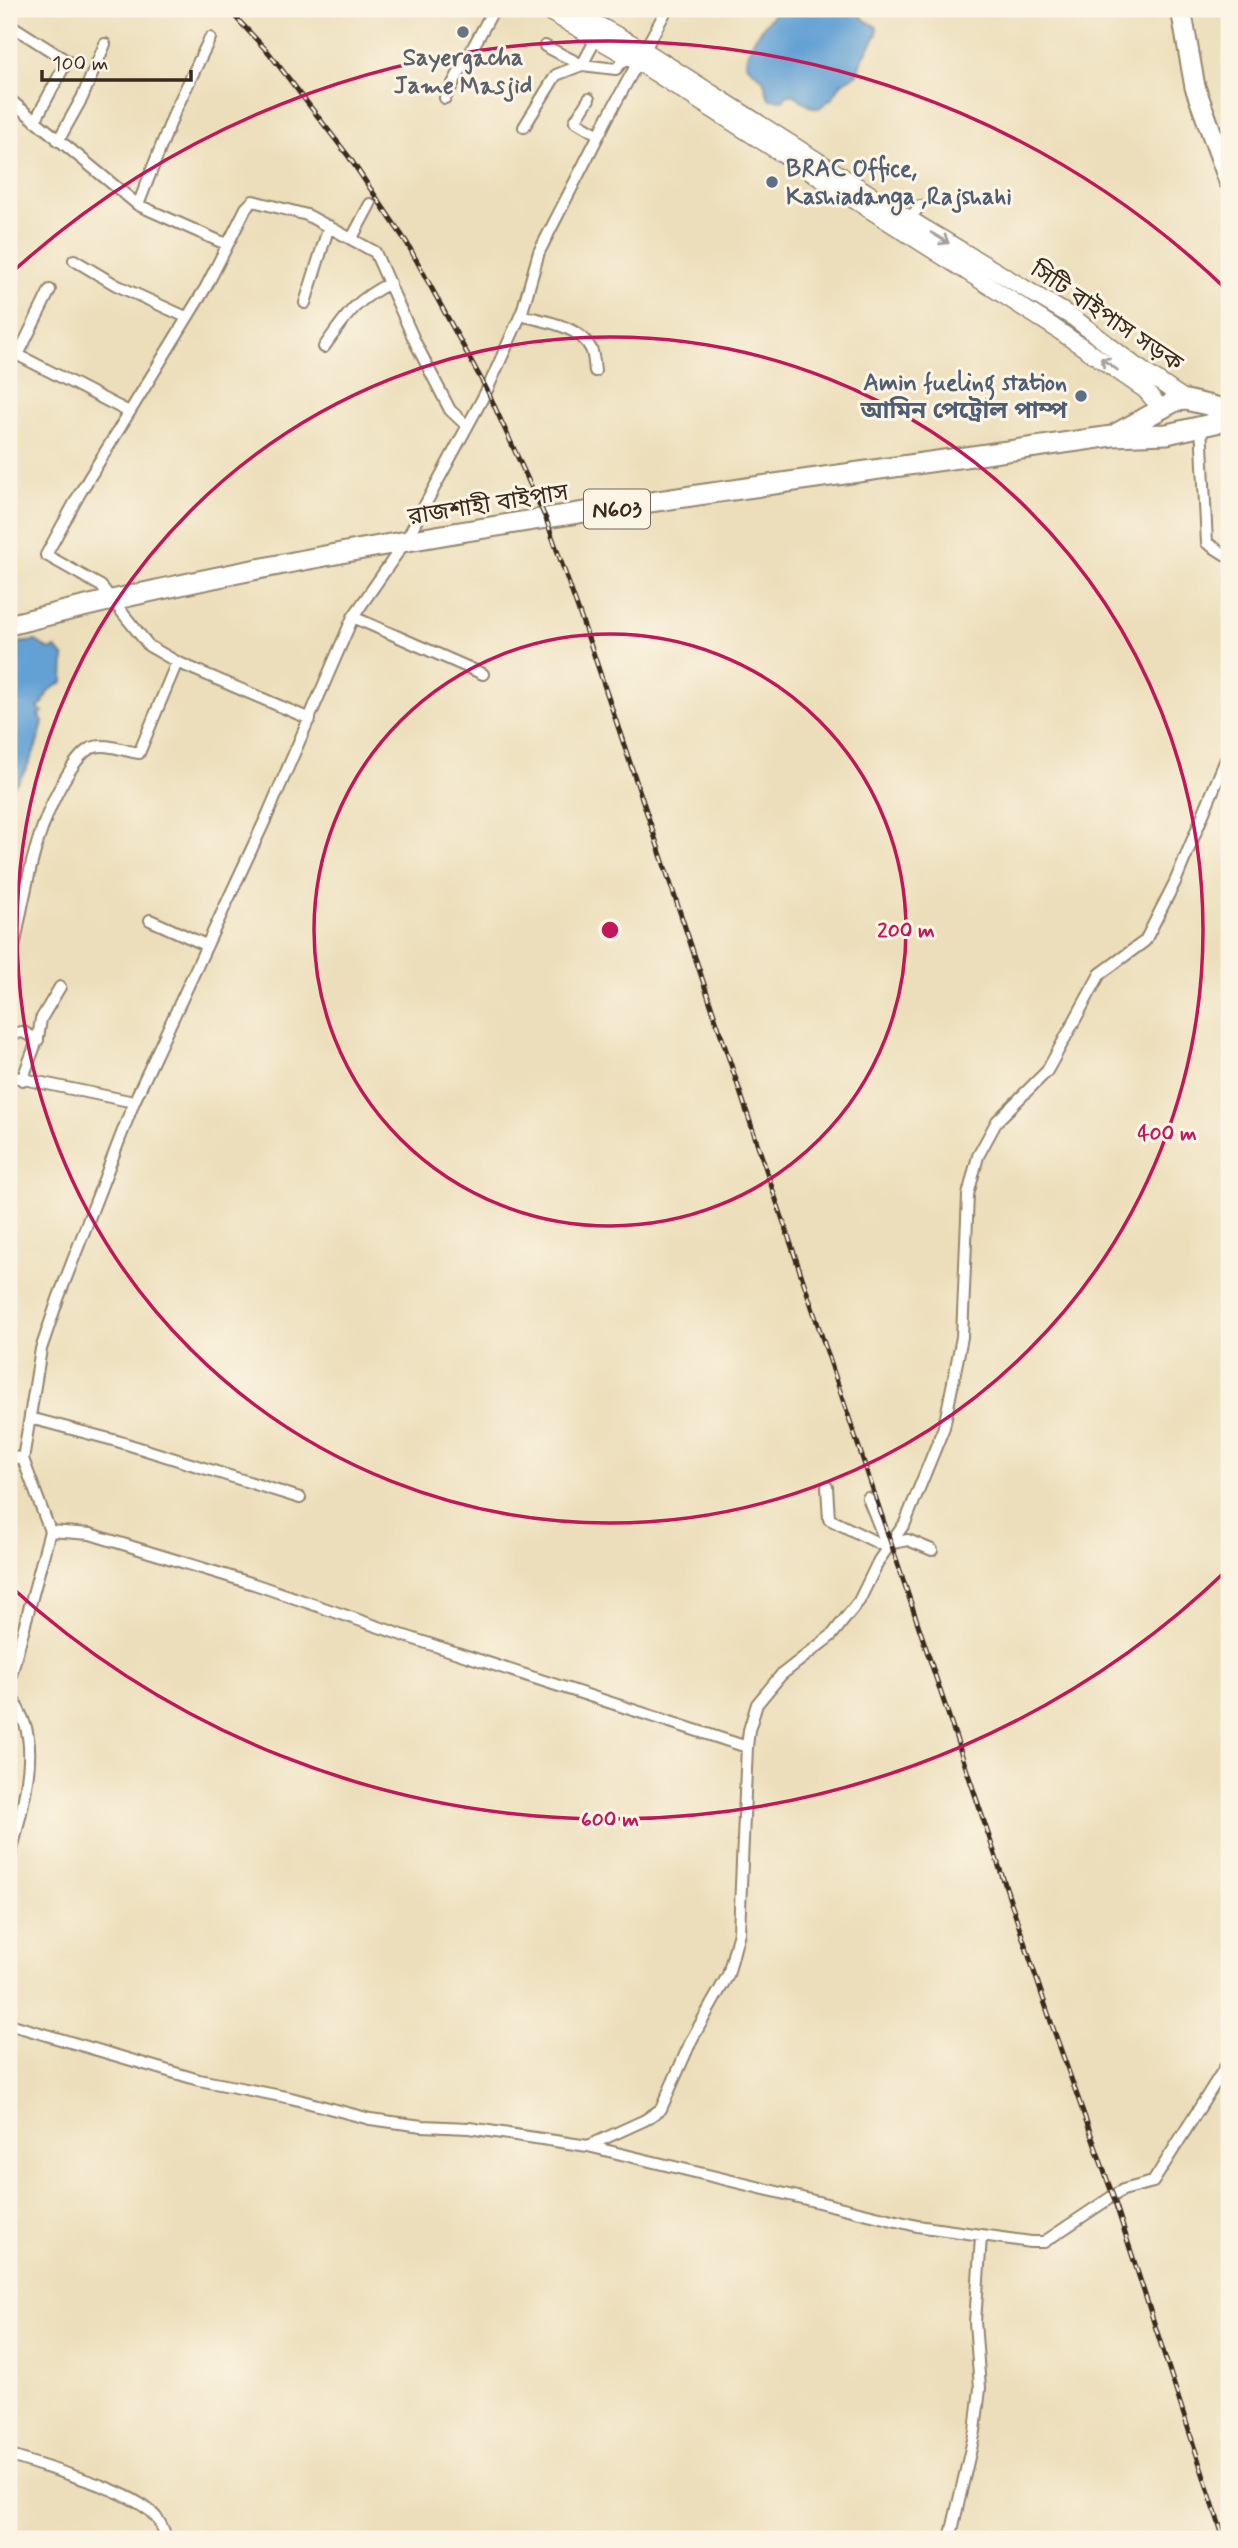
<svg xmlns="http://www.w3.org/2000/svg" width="1238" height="2548" font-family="Mynerve,'Noto Sans Bengali',sans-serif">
<rect width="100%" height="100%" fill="#fcf5e5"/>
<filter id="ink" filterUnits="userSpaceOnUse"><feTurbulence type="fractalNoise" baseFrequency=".0143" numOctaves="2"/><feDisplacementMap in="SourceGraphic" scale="14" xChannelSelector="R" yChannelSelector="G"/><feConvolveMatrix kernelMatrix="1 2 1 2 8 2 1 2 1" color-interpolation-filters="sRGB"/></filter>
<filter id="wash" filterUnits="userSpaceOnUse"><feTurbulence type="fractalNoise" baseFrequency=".00686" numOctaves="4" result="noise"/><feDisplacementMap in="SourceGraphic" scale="28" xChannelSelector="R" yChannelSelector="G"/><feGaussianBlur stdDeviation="1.57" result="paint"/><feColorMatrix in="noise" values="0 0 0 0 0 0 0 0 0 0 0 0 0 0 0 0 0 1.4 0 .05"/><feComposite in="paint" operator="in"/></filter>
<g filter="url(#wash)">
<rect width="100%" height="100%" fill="#ecdeba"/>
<!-- water -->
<path fill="#63a1d4" stroke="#4f6679" stroke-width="2" d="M778,9h81l4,10 14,8v7l-16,27 -4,13 -15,9 -10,15 -13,10 -10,-2 -14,-11h-7l-5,5 -14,-1 -6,-20 -17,-15c0,-21 20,-40 32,-55z
M36,641l14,9 6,-2 8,9 -1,25 -15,9 -5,12 -5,5 5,4 -5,3 5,6c-3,18 -18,60 -34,68v-145z"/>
</g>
<g filter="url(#ink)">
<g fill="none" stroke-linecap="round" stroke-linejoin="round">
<defs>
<path id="street" d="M9,24l58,37 -32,60
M545,46l37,19 34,4 8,-9 12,2
M445,98l49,-89
M9,99l129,106 81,36 9,3 18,-36 7,-7 54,14 68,37 41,92 34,66 16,15
M589,99l-14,22 24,14
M524,127l32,-52 26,-10 15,-28
M58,141l24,-43 23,-54
M138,205l37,-94 35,-73
M909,219l11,-13
M352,238l18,-34
M228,244l-22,43 -126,206 -34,62 55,31 48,60 28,16 133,57
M74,260l42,25 70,32
M50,290l-32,65 111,57
M305,303l24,-77
M520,315c23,6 59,10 71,34 3,6 3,16 4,22
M324,347c23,-32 30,-46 66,-64
M1201,425l6,118 22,14
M353,617l130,57
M150,920l56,25
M9,964l2,-1c13,-64 22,-135 58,-191 5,-8 13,-20 22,-24 15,-6 32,3 48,5l38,-91
M9,1034l14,-2 15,8
M9,1076l125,26
M22,1080l16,-42 3,-19 19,-32
M30,1418l87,23 183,57
M9,1456l14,3
M827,1487l2,32 59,29
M868,1498l20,50
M50,1531l40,3 164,50 151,52 342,111 2,-17 8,-26 24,-29 51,-40 27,-34 20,-41 26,-37 39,-96 18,-90 6,-142 10,-39 19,-35 50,-50 53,-97 45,-33 30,-59 54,-130
M892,1543l16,-3 24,10
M9,1683l41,-152 -27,-72 18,-110 17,-50 76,-197 133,-286 86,-199 52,-75 82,-152 35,-78 17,-60 70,-137 58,-106
M9,1691c7,15 17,29 19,46 6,34 -11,91 -19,125
M9,2024l190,56 92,18 79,21 52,7 47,2 119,18 57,-26 16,-11 31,-70 36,-64 11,-43 8,-185
M588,2146l329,80 114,16h13l69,-46 10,-6 30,-8 76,-121
M9,2455c38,14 111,31 141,56 8,7 14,18 16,28
M950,2539l25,-108 5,-43 -5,-66 6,-85"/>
<path id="primary" d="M544,9l94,53 414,264 93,64 16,18
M569,9l75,41 265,169 165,99 59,46 53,36"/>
<path id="highway" d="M1181,9l14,78 34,94
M1117,433l59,-32 10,-1 43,10
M9,625c361,-92 734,-135 1103,-189l55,-2 62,-14"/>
</defs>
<!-- street casing -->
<use href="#street" stroke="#94846c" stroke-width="14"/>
<!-- primary casing -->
<use href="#primary" stroke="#94846c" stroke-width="19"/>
<!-- highway casing -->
<use href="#highway" stroke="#94846c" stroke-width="23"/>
<!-- street -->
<use href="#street" stroke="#fff" stroke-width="10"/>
<!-- primary -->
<use href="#primary" stroke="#fff" stroke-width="16"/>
<!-- highway -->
<use href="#highway" stroke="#fff" stroke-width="19"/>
<defs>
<path id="rail" d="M228,9l41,44 80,104 58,86 80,147 59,129 46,130 460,1376 61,171 111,343"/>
</defs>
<!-- rail casing -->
<use href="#rail" stroke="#3b2a1e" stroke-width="5"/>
<!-- rail -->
<use href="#rail" stroke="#fcf5e5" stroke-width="2.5" stroke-dasharray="8" stroke-linecap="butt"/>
</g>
<!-- one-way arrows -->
<defs><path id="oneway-shaft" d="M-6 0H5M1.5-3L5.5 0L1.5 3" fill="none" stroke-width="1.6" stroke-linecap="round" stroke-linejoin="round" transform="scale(1.75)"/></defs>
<g stroke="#a79f9a">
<use href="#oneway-shaft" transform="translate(940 238) rotate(31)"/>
<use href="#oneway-shaft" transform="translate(1109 364) rotate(-145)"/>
</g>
</g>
<!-- distance rings -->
<g fill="none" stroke="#c2185b" stroke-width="3.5">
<circle cx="610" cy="930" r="296"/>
<circle cx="610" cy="930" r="593"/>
<path d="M1228 1569A889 889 0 0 1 9 1585M9 275A889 889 0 0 1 1228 291"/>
</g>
<!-- markers -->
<circle fill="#6b7280" stroke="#fcf5e5" stroke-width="2.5" cx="463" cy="32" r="7"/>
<g fill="#5c6f8a" stroke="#fcf5e5" stroke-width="2.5">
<circle cx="772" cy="182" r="7"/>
<circle cx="1081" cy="396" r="7"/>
</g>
<g text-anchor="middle" stroke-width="6" stroke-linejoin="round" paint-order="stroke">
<!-- shield labels -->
<rect fill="#fcf5e5" stroke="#75675a" stroke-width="2" x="584" y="489.5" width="66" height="39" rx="5"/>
<g font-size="23" font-weight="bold" fill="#3b2a1e">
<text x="617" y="517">N603</text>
</g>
<!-- worship labels -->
<g font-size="24" font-weight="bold" fill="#5b616d" stroke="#fcf5e5">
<text x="463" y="65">Sayergacha<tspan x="463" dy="28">Jame Masjid</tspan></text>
</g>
<!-- service labels -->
<g font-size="24" font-weight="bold" fill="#4e5e75" stroke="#fcf5e5" text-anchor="start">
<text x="786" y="176">BRAC Office,<tspan x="786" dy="28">Kashiadanga ,Rajshahi</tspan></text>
<text x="1067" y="390" text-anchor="end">Amin fueling station<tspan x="1067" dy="28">আমিন পেট্রোল পাম্প</tspan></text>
</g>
<!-- street labels -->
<g font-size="24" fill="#3b2a1e" stroke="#fcf5e5">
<text transform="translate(1107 316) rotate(34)" y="8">সিটি বাইপাস সড়ক</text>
<text transform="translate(488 504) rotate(-9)" y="8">রাজশাহী বাইপাস</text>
</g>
</g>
<circle cx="610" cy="930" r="10" fill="#c2185b" stroke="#fcf5e5" stroke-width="3.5"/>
<g font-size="21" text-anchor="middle" font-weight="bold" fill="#c2185b" stroke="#fcf5e5" stroke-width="6" stroke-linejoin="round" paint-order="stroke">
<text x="906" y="937">200 m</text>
<text x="1167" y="1140">400 m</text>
<text x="610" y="1826">600 m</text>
</g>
<!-- margin -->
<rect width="1238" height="2548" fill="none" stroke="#fcf5e5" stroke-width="35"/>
<!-- scale -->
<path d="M42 70v10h149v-10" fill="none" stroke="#3b2a1e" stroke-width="3.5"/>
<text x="52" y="70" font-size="21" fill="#3b2a1e" stroke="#fcf5e5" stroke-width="5" paint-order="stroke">100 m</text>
</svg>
